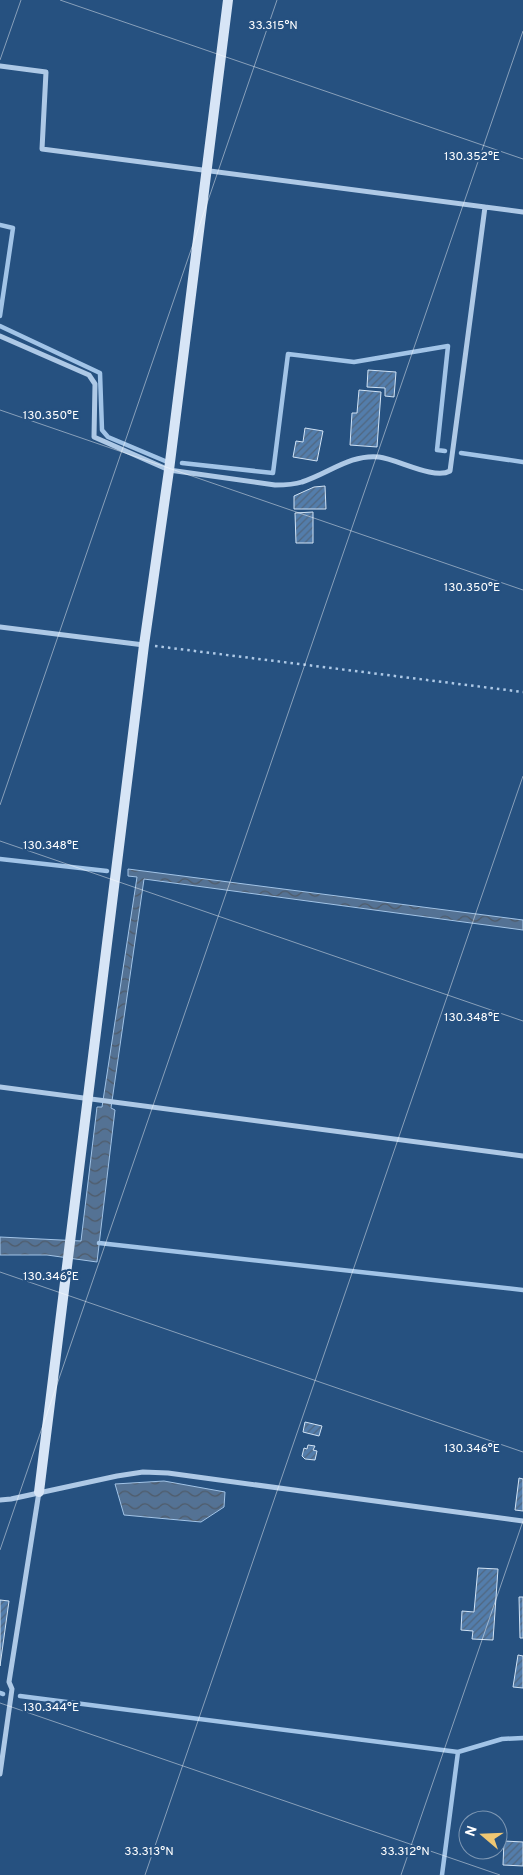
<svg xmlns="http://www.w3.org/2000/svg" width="523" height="1875" font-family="Overpass,sans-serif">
<defs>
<pattern id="water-waves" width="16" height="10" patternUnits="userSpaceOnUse" patternTransform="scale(1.25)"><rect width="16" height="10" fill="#547294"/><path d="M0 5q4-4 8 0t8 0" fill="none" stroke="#4f5b69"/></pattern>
<pattern id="building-hatch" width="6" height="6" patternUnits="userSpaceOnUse" patternTransform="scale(1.25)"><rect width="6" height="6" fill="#537dab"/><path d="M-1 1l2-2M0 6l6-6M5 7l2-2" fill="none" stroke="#506780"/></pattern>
</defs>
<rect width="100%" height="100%" fill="#265180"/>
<!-- water -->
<path fill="url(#water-waves)" stroke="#a2c4e7" d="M128,869l395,51v10l-379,-51 -33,229 4,2 -18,152 -50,-7h-47v-18l81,4 16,-134h5l35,-230 -9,-1z
M164,1481l61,11 -1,15 -23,15 -77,-7 -9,-31z"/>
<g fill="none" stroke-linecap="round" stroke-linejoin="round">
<!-- stream -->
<path stroke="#a2c4e7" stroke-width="4.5" d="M0,225l13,3 -13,88
M0,326l100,47 2,57 6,7 57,24
M461,453l62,9
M182,463l91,10 15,-119 66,8 94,-16 -11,104 8,1
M0,859l107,12
M99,1243l424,47
M0,1693l3,1
M20,1696l438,56 44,-13 21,-1
M442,1875l16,-123"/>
</g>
<!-- building -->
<path fill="url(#building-hatch)" stroke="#d1e3f5" d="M368,370l28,2 -2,25 -9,-1v-8l-18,-1z
M359,390l22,2 -4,55 -27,-2 2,-32h5z
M305,428l18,3 -6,30 -24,-4 3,-16 7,1z
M325,486l1,23h-32v-13l20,-9z
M313,512v31h-17l-1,-30z
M305,1422l17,4 -3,10 -16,-4z
M308,1445l7,1 -2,4 4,1 -2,9 -10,-1 -3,-3 2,-8 3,1z
M519,1478l4,1v32l-8,-1z
M478,1568l20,1 -5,71 -21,-1 1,-8 -12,-1 1,-19 12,1z
M519,1597h4v41h-3z
M0,1600l9,1 -9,65z
M518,1655l5,1v32l-10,-1z
M504,1841l19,1v24l-20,-1z"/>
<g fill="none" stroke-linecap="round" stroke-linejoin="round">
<!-- path -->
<path stroke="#aec9e6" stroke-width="2.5" stroke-dasharray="2.5 4" stroke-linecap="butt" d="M155,646l368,46"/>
<!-- street -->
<path stroke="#aec9e6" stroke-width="5" d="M0,66l46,6 -4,77 481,63
M0,336l89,39 6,9 -1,53 75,33 106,15c9,0 18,0 27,-3 26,-8 48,-28 77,-25 18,2 55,23 71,14l35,-264
M0,627l144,18
M0,1087l523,69
M0,1500l11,-1 106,-23 26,-4 25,1 355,48
M0,1774l12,-85 -3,-7 30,-190"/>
<!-- secondary -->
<path stroke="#d7e5f6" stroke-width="10" d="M39,1492l105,-847 25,-175 59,-470"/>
</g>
<!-- ticks -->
<path fill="none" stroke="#fff" stroke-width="1" stroke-opacity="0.45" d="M60,0l463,159M0,60l21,-60M0,410l523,180M0,805l277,-805M0,841l523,180M0,1272l523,180M0,1550l523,-1519M0,1703l500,172M145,1875l378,-1099M401,1875l122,-354"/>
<g font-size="12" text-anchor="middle" fill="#fff" stroke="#265180" stroke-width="4.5" stroke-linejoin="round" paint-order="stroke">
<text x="273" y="29">33.315°N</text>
<text x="472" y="160">130.352°E</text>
<text x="51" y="419">130.350°E</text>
<text x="472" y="591">130.350°E</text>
<text x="51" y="849">130.348°E</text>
<text x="472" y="1021">130.348°E</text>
<text x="51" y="1280">130.346°E</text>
<text x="472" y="1452">130.346°E</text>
<text x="51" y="1711">130.344°E</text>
<text x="149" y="1855">33.313°N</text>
<text x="405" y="1855">33.312°N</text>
</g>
<!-- north arrow -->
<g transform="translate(483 1835) rotate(289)"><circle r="24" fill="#265180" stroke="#7d97b3"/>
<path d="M0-4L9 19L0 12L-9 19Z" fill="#efc773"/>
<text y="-8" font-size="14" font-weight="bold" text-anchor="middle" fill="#ffffff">N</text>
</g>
</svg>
